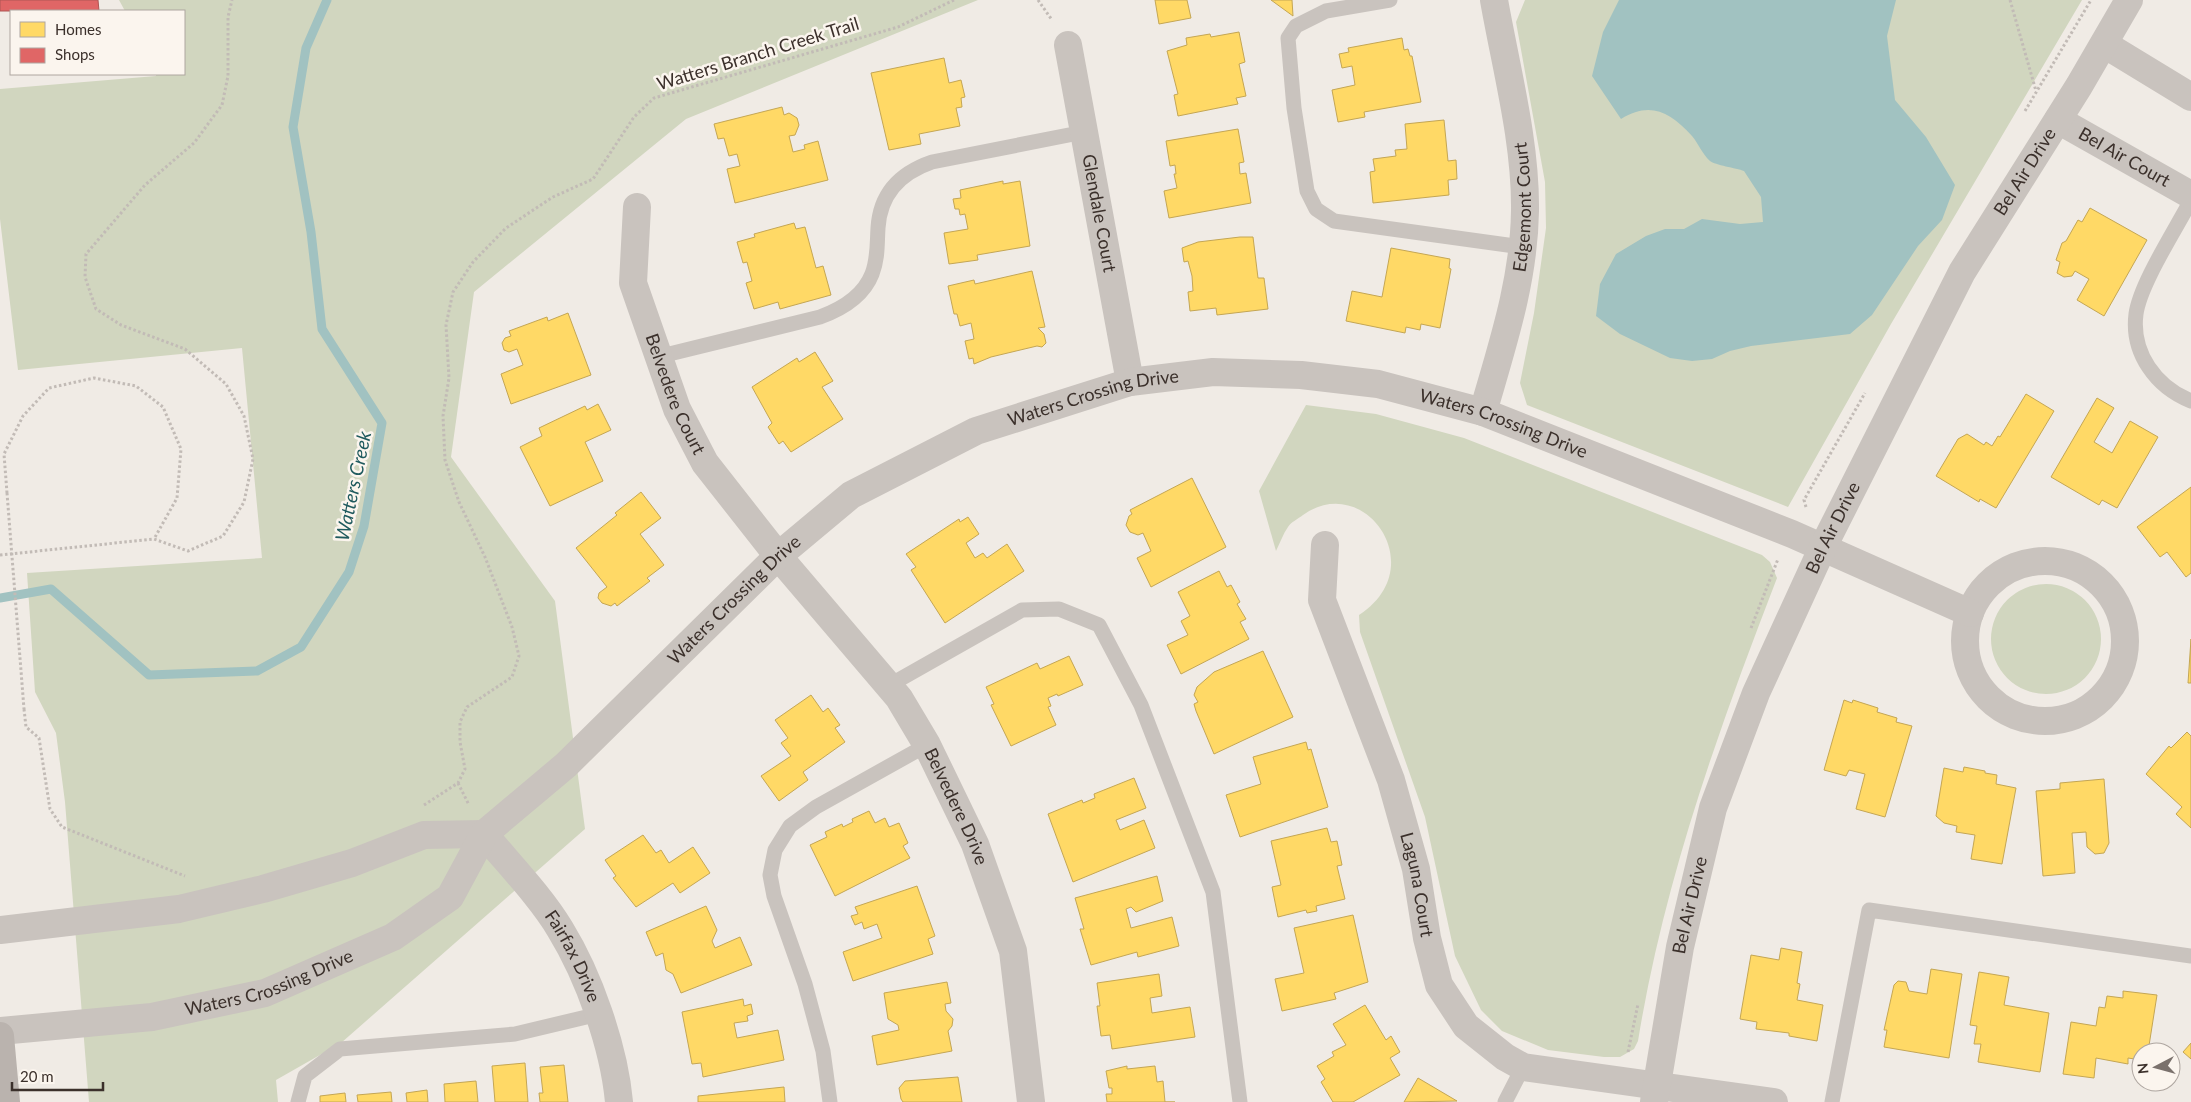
<svg xmlns="http://www.w3.org/2000/svg" width="2191" height="1102" font-family="Lato,sans-serif">
<rect width="100%" height="100%" fill="#f0ebe5"/>
<!-- green -->
<path fill="#d1d6bf" d="M119,0h859l-292,119 -212,173 -23,165 104,144 30,228 -244,214 -65,37 2,22h-189l-24,-300 -9,-69 -21,-41 -8,-119 235,-15 -20,-210 -224,22 -18,-151v-130l156,-13v-2h28v-63h-59z
M1525,0h557l-191,324 -103,183 -261,-102 -7,-22 14,-70 12,-85 -1,-46 -29,-160z
M1306,405l70,9 88,24 298,117 8,7 7,16c-58,150 -113,303 -139,463l-4,8 -14,8h-16l-56,-7 -46,-19 -21,-21 -26,-54 -30,-139 -65,-185 -1,-17c74,-48 5,-144 -56,-100 -5,4 -12,7 -15,12 -5,7 -8,16 -12,24l-17,-60z
M1991 639a55 55 0 1 1 110 0a55 55 0 1 1-110 0Z"/>
<!-- water -->
<path fill="#a1c2c1" d="M1619,0h277l-9,36 8,64 31,37 29,48 -13,35 -24,26 -46,69 -22,19 -99,12 -21,5 -18,8 -20,2 -22,-3 -50,-24 -24,-18 4,-32 16,-30 30,-18 19,-7h19l18,-10 38,5 23,-2 -2,-25 -17,-26c-8,-3 -29,-6 -34,-10 -7,-6 -12,-18 -18,-25 -22,-24 -42,-35 -71,-17l-29,-43 11,-44z"/>
<!-- homes -->
<path fill="#ffd966" stroke="#c4a654" d="M1155,0h32l4,18 -32,6z
M1271,0h21l1,16z
M1239,32l6,30 -6,2 7,32 -10,2 2,6 -60,12 -4,-21 4,-1 -11,-43 20,-6 -1,-7 24,-4 1,3z
M1402,38l2,12 4,-1 2,7h2l9,46 -57,10 1,5 -27,5 -6,-32 23,-5 -3,-19 -10,2 -3,-14 10,-2 -1,-4z
M944,58l5,25 12,-3 4,17 -4,1 1,9 -6,1 4,18 -41,8 2,10 -32,6 -18,-77z
M782,107l2,8 5,-2 8,5 2,7 -4,10 -6,1 4,16 12,-3 -1,-4 14,-4 10,39 -93,23 -8,-34 13,-3 -3,-12 -8,2 -5,-18 -6,1 -4,-15z
M1444,120l4,41 8,-1 1,19 -9,1 1,15 -76,8 -3,-31 5,-1 -2,-12 23,-3 -1,-6 12,-1 -2,-25z
M1238,129l6,33 -5,1 1,11 6,-1 5,30 -82,15 -5,-27 13,-3 -3,-14h2l-1,-9 -5,1 -4,-25z
M1003,181v3l17,-3 10,65 -53,9 1,5 -29,4 -5,-31 24,-4 -3,-15 -5,1 -1,-6h-4l-2,-10 8,-1 -1,-8z
M2090,208l57,32 -43,76 -27,-16 12,-21 -14,-8 -3,5 -8,1 -7,-4 3,-11 -4,-2 6,-17 4,-2 12,-21 4,2z
M794,223l2,6 9,-2 11,41 7,-2 8,29 -51,14 -2,-7 -24,7 -8,-26 6,-2 -5,-19 -4,1 -6,-21 18,-5 -1,-3z
M1240,237h13l5,41h6l4,31 -51,6 -1,-7 -26,3 -2,-19 5,-1 -1,-15 -4,-15 -4,1 -2,-14 16,-6z
M1391,248l59,11 -1,9 2,1 -11,59 -19,-4 -1,6 -14,-3 -1,6 -59,-12 6,-30 30,6z
M1032,271l13,56 -7,1 6,6 2,9 -4,4 -5,-1 -46,11 -17,7 -1,-6 -4,1 -4,-18 9,-2 -3,-16 -11,3 -3,-12h-3l-6,-28 26,-6 1,4z
M568,313l23,62 -80,29 -10,-30 22,-9 -6,-16 -8,3 -5,-2 -2,-7 3,-5 6,-2 -2,-5 38,-14 1,4z
M815,352l18,29 -11,6 21,32 -52,33 -8,-11 -4,3 -11,-17 4,-4 -20,-36 45,-29 2,4z
M2026,394l28,17 -58,97 -16,-9 -1,3 -43,-26 22,-37 9,-5 17,11 2,-3 6,4 6,-10 2,1z
M2097,398l17,10 -20,34 18,11 18,-32 28,16 -41,71 -15,-8 -3,5 -48,-28z
M598,404l13,26 -26,12 18,39 -53,25 -30,-59 22,-11 -3,-8 46,-22 2,4z
M1192,478l34,69 -75,40 -14,-29 14,-7 -8,-18 -5,2 -8,-3 -4,-7 3,-9 3,-2 -2,-4z
M2191,487v86l-5,4 -19,-25 -7,5 -23,-30z
M641,492l20,26 -21,16 24,31 -17,13 3,3 -12,9 -21,16 -2,-3 -4,3 -9,-3 -4,-5 1,-5 8,-6 -31,-39 41,-33 -2,-2z
M968,517l11,17 -13,9 9,15 8,-5 4,5 20,-14 17,27 -79,52 -34,-53 5,-3 -10,-13 53,-35 1,3z
M1219,571l8,16 4,-2 9,17 -3,2 9,15 -6,3 9,17 -68,35 -14,-29 21,-10 -7,-14 9,-5 -12,-24z
M2191,639v44h-3z
M1263,651l30,66 -79,37 -18,-43 -2,-7 4,-2 -4,-7 3,-8 17,-15z
M1069,656l14,29 -25,11 -1,-2 -9,4 3,8 -3,1 8,18 -45,21 -20,-41 3,-1 -8,-17 51,-24 3,6z
M811,695l12,17 5,-4 12,17 -5,3 10,14 -42,30 5,8 -29,21 -18,-25 30,-20 -10,-13 7,-5 -13,-18z
M1844,700l8,3 1,-3 25,8 -1,4 20,6 -1,4 16,4 -27,91 -29,-8 9,-35 -16,-4 -3,6 -22,-6z
M2187,732l4,4v92l-15,-14 6,-7 -36,-33 23,-28 2,2z
M1306,742l2,8 3,-1 17,58 -88,30 -14,-42 35,-11 -8,-27z
M1964,767l21,4v2l12,2 -1,9 20,4 -14,76 -31,-5 4,-24 -19,-3 1,-6 -13,-3 -8,-7 8,-48 19,4z
M1134,778l12,30 -30,12 4,10 24,-10 11,28 -82,34 -25,-68 34,-14 1,3 12,-5 -1,-4z
M2104,779l5,64 -5,10 -9,1 -8,-7 -1,-15 -14,1 3,40 -32,3 -7,-85 24,-2v-6z
M869,811l6,12 10,-5 4,9 10,-4 9,20 -5,3 7,12 -75,38 -25,-51 17,-8 -2,-5 17,-8 1,3 10,-5 -1,-3z
M1327,828l4,14 6,-1 5,24 -5,1 8,33 -29,7 1,5 -10,2 -1,-3 -28,7 -6,-30 9,-2 -10,-44z
M643,835l13,18 5,-3 8,13 24,-16 17,26 -30,20 -7,-10 -37,24 -23,-29 3,-2 -11,-16z
M1157,876l6,25 -27,11 -5,-5 -5,2 5,19 41,-11 7,29 -41,11 -1,-5 -46,13 -11,-36h4l-9,-31z
M917,886l18,50 -7,3 5,15 -80,27 -10,-29 39,-14 -5,-14 -13,5 -2,-7 -7,3 -4,-9 7,-2 -3,-7z
M706,906l11,24 -5,11 3,7 25,-11 12,28 -71,28 -8,-19 -7,-4 -3,-17 -7,3 -10,-24z
M1353,915l15,67 -34,11 2,6 -54,12 -7,-32 29,-6 -10,-45z
M1781,948l21,4 -5,31 3,1 -3,16 26,5 -6,36 -28,-5v-3l-33,-4 1,-7 -17,-3 11,-64 28,5z
M1931,969l31,5 -13,84 -65,-11 3,-17h-3l10,-45 4,-4 8,1 3,9 18,3z
M1979,972l30,5 -5,28 45,8 -9,59 -62,-10 3,-18h-7l3,-18 -7,-1z
M1159,974l3,22 -12,2 2,15 38,-6 5,30 -83,12 -2,-14 -9,1 -4,-30h3l-3,-23z
M947,982l4,21 -6,1 1,7 7,8 -1,7 -4,5 4,20 -75,14 -5,-29 27,-6 -1,-5 -10,-6 -4,-26z
M2123,991l34,4 -9,57h-7v8l-13,-2v6l-32,-6 -2,20 -31,-4 8,-52 25,4 3,-19 6,1 2,-12 16,2z
M743,999l1,7 7,-2 2,10 -6,2 1,5 -14,2 3,15 41,-8 6,30 -81,17 -2,-14 -9,1 -10,-52z
M1365,1005l21,35 5,-4 9,16 -10,6 10,17 -47,27h-20l-12,-20 4,-3 -8,-13 17,-10 -2,-4 14,-7 -13,-21z
M2191,1043v16l-8,-7z
M525,1063l3,39h-33l-3,-36z
M564,1065l4,37h-28l-1,-9h4l-3,-26z
M1127,1066v3l28,-3 2,16 6,-1 2,21h10h-68l-1,-8h6v-6h-3l-3,-17z
M958,1077l4,25h-59l-2,-3 -2,-11 6,-7z
M1418,1078l39,23 -53,1z
M476,1081l2,21h-33l-1,-18z
M784,1087l1,15h-87v-6z
M427,1090l1,12h-21l-1,-9z
M391,1092l1,10h-34l-1,-7z
M345,1093l1,9h-26v-6z"/>
<!-- shops -->
<path fill="#e06666" stroke="#ae5654" d="M0,0h98l1,11h-99z"/>
<g fill="none" stroke-linecap="round" stroke-linejoin="round">
<!-- stream -->
<path stroke="#a1c2c1" stroke-width="9" d="M0,598l51,-9 98,86 108,-4 44,-24 48,-75 15,-46 18,-103 -60,-94 -11,-97 -18,-105 13,-79 21,-48"/>
<!-- path -->
<path stroke="#c2bbb6" stroke-width="3" stroke-dasharray="2.5 2.5" stroke-linecap="butt" d="M1038,0l14,20
M2010,0l26,91
M2025,111l66,-111
M7,493l-3,-39 19,-38 26,-28 45,-10 42,8 27,21 18,42 -4,49 -23,41
M1806,507l-2,-7 61,-107
M0,555l154,-16 34,12 35,-15 21,-34 9,-43 -9,-43 -18,-32 -41,-35 -64,-24 -25,-16 -11,-32 1,-23 59,-69 49,-42 28,-38 6,-29v-59l4,-17
M1751,628l27,-69
M24,709l2,18 13,11 11,71 12,18 123,49
M458,783l11,22
M424,805l34,-22 7,-14 -5,-27v-20l7,-15 45,-30 7,-21 -7,-29 -27,-70 -26,-55 -14,-42 -2,-44 6,-38 -3,-53 7,-33 20,-30 33,-34 47,-31 40,-18 41,-62 20,-19 244,-71 56,-27
M1628,1052l10,-48"/>
<!-- service -->
<path stroke="#c9c3be" stroke-width="15" d="M1390,0l-64,11 -30,15 -8,12 6,70 13,83 9,18 18,12 188,26
M2191,200c-15,29 -51,84 -55,114 -5,39 20,73 55,87
M657,357l163,-40c22,-8 43,-20 52,-43 6,-15 5,-30 6,-46 2,-34 22,-55 54,-66l152,-30
M888,686l134,-76 37,-1 40,16 42,80 72,187 27,210
M298,1102l7,-26 35,-27 175,-15 84,-20
M830,1102l-7,-51 -18,-67 -31,-88 -4,-21 5,-25 15,-24 26,-19 111,-62
M1505,1102l18,-35
M1832,1102l37,-192 322,46"/>
<!-- minor -->
<g stroke="#c9c3be" stroke-width="28">
<path d="M2104,44l87,53"/>
<path id="s1" d="M1068,45l62,337"/>
<path id="s2" d="M2058,120l133,75"/>
<path id="s3" d="M637,207l-4,76 44,126 28,54 73,93 121,142 28,47 48,99 38,107 18,151"/>
<path id="s4" d="M1483,412c19,-66 41,-131 42,-201 1,-69 -19,-143 -31,-211"/>
<path id="s5" d="M1325,545l-3,55 69,180 25,89 11,69 12,47 27,41 39,31 18,10 251,35"/>
<circle cx="2045" cy="641" r="80"/>
<path id="s6" d="M484,834c24,29 57,63 76,95 29,47 54,118 59,173"/>
<path d="M0,930l179,-21 84,-20 89,-26 72,-28 60,-1"/>
<path id="s7" d="M0,1031l152,-14 113,-24 128,-56 57,-40 34,-63 82,-69 212,-209 73,-61 125,-64 154,-49 83,-10 88,3 77,9 105,28 309,122 178,79"/>
</g>
<!-- tertiary -->
<path stroke="#c9c3be" stroke-width="28" id="s8" d="M1654,1102l26,-155 33,-139 43,-115 66,-144 140,-277 117,-186 50,-86"/>
<!-- secondary -->
<path stroke="#bab3ae" stroke-width="28" d="M0,1036l6,66"/>
<!-- path-bridge -->
<path stroke="#c2bbb6" stroke-width="3" stroke-dasharray="2.5 2.5" stroke-linecap="butt" d="M7,493l17,216"/>
</g>
<g text-anchor="middle" stroke-width="5" stroke-linejoin="round" paint-order="stroke">
<!-- street labels -->
<g font-size="18" fill="#3b302b" stroke="#fbf5ee">
<text transform="translate(758 54) rotate(-17)" y="6">Watters Branch Creek Trail</text>
<text dy="6" stroke="none"><textPath href="#s2" startOffset="76">Bel Air Court</textPath></text>
<text dy="6" stroke="none"><textPath href="#s8" startOffset="1010">Bel Air Drive</textPath></text>
<text dy="6" stroke="none"><textPath href="#s4" startOffset="210">Edgemont Court</textPath></text>
<text dy="6" stroke="none"><textPath href="#s1" startOffset="171">Glendale Court</textPath></text>
<text dy="6" stroke="none"><textPath href="#s3" startOffset="195">Belvedere Court</textPath></text>
<text dy="6" stroke="none"><textPath href="#s7" startOffset="1312">Waters Crossing Drive</textPath></text>
<text dy="6" stroke="none"><textPath href="#s7" startOffset="1732">Waters Crossing Drive</textPath></text>
<text dy="6" stroke="none"><textPath href="#s8" startOffset="605">Bel Air Drive</textPath></text>
<text dy="6" stroke="none"><textPath href="#s7" startOffset="892">Waters Crossing Drive</textPath></text>
<text dy="6" stroke="none"><textPath href="#s3" startOffset="698">Belvedere Drive</textPath></text>
<text dy="6" stroke="none"><textPath href="#s5" startOffset="356">Laguna Court</textPath></text>
<text dy="6" stroke="none"><textPath href="#s8" startOffset="200">Bel Air Drive</textPath></text>
<text dy="6" stroke="none"><textPath href="#s6" startOffset="152">Fairfax Drive</textPath></text>
<text dy="6" stroke="none"><textPath href="#s7" startOffset="275">Waters Crossing Drive</textPath></text>
</g>
<!-- water labels -->
<g font-size="19" font-style="italic" fill="#1f5a5e" stroke="#fbf5ee">
<text transform="translate(353 486) rotate(-78)" y="7">Watters Creek</text>
</g>
</g>
<!-- legend -->
<rect x="10" y="10" width="175" height="65" fill="#fbf5ee" stroke="#aea6a0"/>
<rect x="20" y="22" width="25" height="15" fill="#ffd966" stroke="#aea6a0"/>
<text x="55" y="35" font-size="15" fill="#3b302b">Homes</text>
<rect x="20" y="48" width="25" height="15" fill="#e06666" stroke="#aea6a0"/>
<text x="55" y="60" font-size="15" fill="#3b302b">Shops</text>
<!-- north arrow -->
<g transform="translate(2156 1067) rotate(264)"><circle r="24" fill="#fbf5ee" stroke="#aea6a0"/>
<path d="M0-4L9 19L0 12L-9 19Z" fill="#7a716c"/>
<text y="-8" font-size="14" font-weight="bold" text-anchor="middle" fill="#3b302b">N</text>
</g>
<!-- scale -->
<path d="M12 1082v8h91v-8" fill="none" stroke="#3b302b" stroke-width="2.5"/>
<text x="20" y="1082" font-size="15" fill="#3b302b" stroke="#fbf5ee" stroke-width="4" paint-order="stroke">20 m</text>
</svg>
